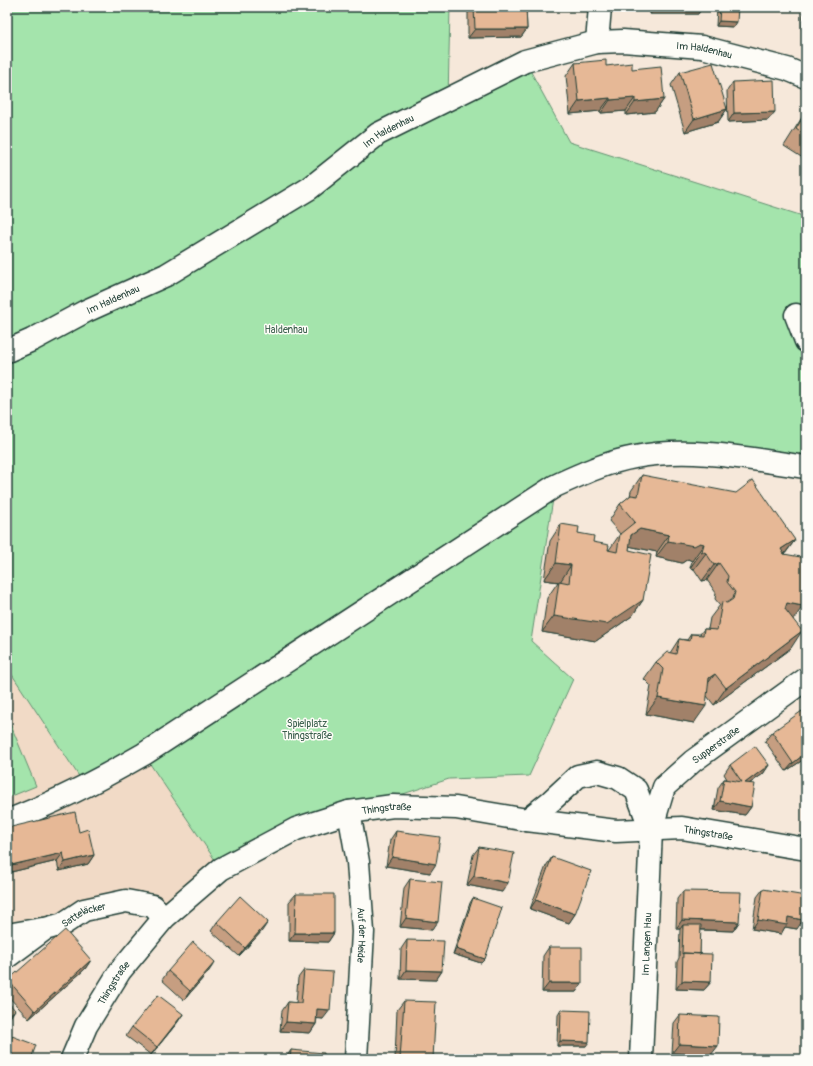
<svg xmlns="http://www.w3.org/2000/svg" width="813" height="1066" font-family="Pangolin,sans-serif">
<rect width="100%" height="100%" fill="#f6e8da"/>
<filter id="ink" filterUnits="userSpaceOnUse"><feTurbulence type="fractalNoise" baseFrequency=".025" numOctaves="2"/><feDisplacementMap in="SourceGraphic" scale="8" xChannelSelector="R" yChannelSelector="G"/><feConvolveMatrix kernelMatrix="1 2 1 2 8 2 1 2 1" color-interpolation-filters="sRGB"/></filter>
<g filter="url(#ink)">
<!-- built -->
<path fill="#f1dac6" d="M7,667l79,120 58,-33 77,115 -57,49 -38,-17 -119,56z"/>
<!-- green -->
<path fill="#a4e4ac" stroke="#629070" d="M7,7h443l-2,94 77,-40 44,81 237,75v93l-10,5 10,26v126l-123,-15 -128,34 -24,155 42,38 -44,97 -80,3 -153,50 -75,40 -77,-114 -58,32 -79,-120z
M7,716l29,70 -29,12z"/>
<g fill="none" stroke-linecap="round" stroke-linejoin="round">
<defs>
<g id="minor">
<path d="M597,42l3,-35"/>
<path d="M796,315l10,26"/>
<path id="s1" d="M7,351l25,-11 54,-29 80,-36 144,-87 68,-54 147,-73 72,-19 26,-1 79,6 85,22 19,8"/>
<path id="s2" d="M349,812l9,50 5,70 -7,127"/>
<path d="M527,820l24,-19 27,-25 19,-4 21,6 18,12 15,40"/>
<path d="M7,821c48,-18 92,-41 137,-67l411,-268c26,-12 52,-24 80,-29 57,-11 115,2 171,10"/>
<path d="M7,935l35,-6"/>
<path id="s3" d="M7,957l38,-28 18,-5 21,-14 42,-9 27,5 11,12"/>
<path id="s4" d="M72,1059l14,-33 34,-55 44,-53 57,-49 75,-40 53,-17 44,-6 63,2 71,12 89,11 66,-3 124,21"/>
<path id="s5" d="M641,1059l10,-229 13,-43 29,-26 113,-82"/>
</g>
</defs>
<!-- minor casing -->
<use href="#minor" stroke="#1f3d34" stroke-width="25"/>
<!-- minor -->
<use href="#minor" stroke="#fdfcf7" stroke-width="22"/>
</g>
<!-- wall -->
<path fill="#c69e81" stroke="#1f3d34" d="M468,7h58l1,22 -6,8 -53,1z
M650,7h52l-4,7h-48z
M717,7h21l-4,20 -18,-1z
M803,7h3v23h-4z
M575,63l57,6 32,30 -9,13 -29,3v-4l-25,2 -1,-2 -30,3 -4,-38z
M680,72l47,37 -9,13 -33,10 -14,-47z
M733,82l35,38 -40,2 -1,-31z
M806,111v49l-22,-14z
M642,475l153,65 -10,14 8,66 -2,28 -77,57 -7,-9 -13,27 -48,-9 5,-28 -7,-7 12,-17 14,-9 9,-14 8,1 4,-6h9l4,-5h4l2,-11 10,-13 -5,-6 1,-6 -9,-13 -5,1 -8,-12 -4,-1 2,-7 -4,-2 -6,4 -26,-6 1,-5 -28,-6v4l14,50 -11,16 -36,25 -54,-9 5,-34 11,-16 -14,-2 6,-39 11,-17 17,9 15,9 16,8 11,-16 -11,-13 11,-17 10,-8 1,-5z
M772,732l34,26 -20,13 -21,-30z
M730,765h39l-6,9 -13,9 1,24 -6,8 -31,-5 4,-22 6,-9h3l-3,-5z
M7,828l72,4 15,23 -6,9 -29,7 -2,-10 -50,12z
M396,831l34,42 -44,-7 4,-26z
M479,847l23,45 -35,-7 6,-30z
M552,857l23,57 -6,9 -39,-14 16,-43z
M410,879l22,51 -32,-3 4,-39z
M763,889l34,40 -12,-2 -4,7 -29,-5 5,-32z
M683,891l56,31 -6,9 -33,-1v24l11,28 -7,8 -28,-1 1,-27 2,-4 1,-29h-4l1,-30z
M296,894l38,39 -6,9 -39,-1v-39z
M473,898l8,65 -28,-9 17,-51z
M217,922l45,9 -23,25 -28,-25z
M806,927v13h-2z
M407,940l35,31 -6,9 -36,-1 1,-30z
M549,947l33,36 -6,9h-34l1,-36z
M91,960l-6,9 -56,50 -22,-24v-14l1,-1z
M304,970l19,49 -6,-1 -1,6 -6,9 -30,-2 2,-20 6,-9 8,1 2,-25z
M168,971h41l-25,29 -22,-20z
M404,1001l29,58h-38l2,-49z
M561,1010l25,36h-29l1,-31z
M183,1014l-6,9 -26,32 -25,-19 6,-9z
M680,1015l31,40 -39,-2 2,-30z
M12,1036l-5,23v-14l2,-4z
M291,1050l33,9h-39z"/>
<!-- shaded-wall -->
<path fill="#a18169" stroke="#1f3d34" d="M655,7h47l-4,7h-48z
M719,21l18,1 -3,5 -18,-1z
M806,24v6h-4z
M475,29h52l-6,8 -53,1z
M610,98l-10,13 -30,3 9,-13z
M635,98l-9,13 -25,2 9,-13z
M664,99l-9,13 -29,3 9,-13z
M727,109l-9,13 -33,10 9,-13z
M775,112l-7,8 -40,2 6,-9z
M640,529l29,6 -12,17 -29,-6 3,-11z
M795,540l-12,16 -2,-7z
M668,541l32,2 4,1 -12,17 -4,-2 -6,4 -26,-6z
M702,551l4,2 -12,16 -4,-1z
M556,563l15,2 -11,17 -16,-2z
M719,563l-12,17 -5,1 12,-16z
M643,600l-11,16 -36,25 -54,-9 12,-16z
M787,603l16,3 -12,17 -16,-3z
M802,631l-11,17 -77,57 12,-17z
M715,674l-12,16 6,-12z
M658,698l48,8 -12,17 -48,-9z
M806,753v5l-20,13 7,-8z
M769,765l-6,9 -24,17 6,-8z
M720,801l31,6 -6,8 -31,-5z
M63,853l-6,8 -50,12v-7z
M94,855l-6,9 -29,7 6,-9z
M392,857l44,7 -6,9 -44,-7z
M474,876l34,7 -6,9 -35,-7z
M536,900l39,14 -6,9 -39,-14z
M788,917l15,3 -6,9 -12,-2 -4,7 -29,-5 6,-9z
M406,918l32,4 -6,8 -32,-3z
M682,920l57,2 -6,9 -50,-2v-4l-3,4h-4z
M268,922l-6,9 -23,25 6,-8z
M295,933h39l-6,9 -39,-1z
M456,949l29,10 -4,4 -28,-9z
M91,960l-6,9 -56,50 6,-8z
M215,962l-6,9 -25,29 6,-9z
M406,970l36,1 -6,9 -36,-1z
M682,981l29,1 -7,8 -28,-1z
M549,983h33l-6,9h-34z
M317,1009l13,1 -7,9 -12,-1z
M15,1010l-6,9 -2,2v-4z
M183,1014l-6,9 -26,32 6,-8z
M286,1022l30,2 -6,9 -30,-2z
M560,1041l29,1 -3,4h-29z
M679,1044l39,2 -7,9 -39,-2z"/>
<!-- building -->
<path fill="#e6b896" stroke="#1f3d34" d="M474,7h52l1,22h-52z
M720,7h18l-1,15 -18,-1z
M606,60v6l26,-3v6l29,-3 3,33 -29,3v-4l-25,2v-2l-31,3 -4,-38z
M713,63l14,46 -33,10 -14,-47z
M774,80l1,32 -41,1 -1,-31z
M806,112v24l-10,-7z
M642,475l94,18 17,-13 42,60 -14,9 3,5 22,4v32l-3,16 -16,-3 -2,6 17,22 -76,57 -11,-14 -6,4 -3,28 -48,-8 5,-29 -7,-7 11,-10 9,2 3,-15 11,2 1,-7 12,1 1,-6 13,1 5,-28 5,1 6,-4 2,-7 -8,-10 1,-6 -9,-13 -5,2 -8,-12 -4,-2 2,-7 -4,-1 -6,3 -26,-5 1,-6 -29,-6 -9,6 -2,15 22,5 -8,45 -36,24 -53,-8 5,-35 10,2 2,-18 -15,-2 5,-39 18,3 -1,6 16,3 -1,6 16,3 -1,5 9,2 3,-18 15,-12 -15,-18 11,-9 7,1z
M802,711l4,6v36l-13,10 -21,-31z
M755,746l14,19 -24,18 10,1 -4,23 -31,-6 4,-22 18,3 -12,-17z
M75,812l4,20 9,-3 6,26 -29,7 -2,-9 -56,13v-38z
M396,831l44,6 -4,27 -44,-7z
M479,847l35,6 -6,30 -34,-7z
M552,857l39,14 -16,43 -39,-14z
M410,879l32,3 -4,40 -32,-4z
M763,889l43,7v7l-3,17 -15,-3 -1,8 -29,-5z
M683,891l58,1 -2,30 -57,-2z
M296,894h38v39h-39z
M240,896l28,26 -23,26 -28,-26z
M473,898l29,10 -17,51 -29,-10z
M683,925h18l-1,29 -17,-1 -1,1z
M65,930l26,30 -56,51 -27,-31z
M407,940l37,1 -2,30 -36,-1z
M193,942l22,20 -25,29 -22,-20z
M549,947h33v36h-33z
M683,953l29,1 -1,28 -29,-1z
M304,970l29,2 -3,38 -13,-1 -1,15 -30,-2 2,-20 13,1z
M158,995l25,19 -26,33 -25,-20z
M7,1001l8,9 -8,7z
M404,1001l32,1 -3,57h-33z
M561,1010l29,1 -1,31 -29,-1z
M680,1015l39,2 -1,29 -39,-2z
M12,1036l24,9 -5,14h-24v-9z
M291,1050l33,3v6h-34z"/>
</g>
<g text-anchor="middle" stroke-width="3" stroke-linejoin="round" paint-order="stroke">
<!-- street labels -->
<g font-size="10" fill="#1f3d34" stroke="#fdfcf7">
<text dy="4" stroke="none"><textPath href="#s1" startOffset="778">Im Haldenhau</textPath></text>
<text dy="4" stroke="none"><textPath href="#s1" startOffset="442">Im Haldenhau</textPath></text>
<text dy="4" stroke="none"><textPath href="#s1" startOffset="118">Im Haldenhau</textPath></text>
<text dy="4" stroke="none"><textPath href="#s5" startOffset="341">Supperstraße</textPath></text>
<text dy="4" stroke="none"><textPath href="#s4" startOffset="423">Thingstraße</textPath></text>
<text dy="4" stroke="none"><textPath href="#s4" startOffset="747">Thingstraße</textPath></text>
<text dy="4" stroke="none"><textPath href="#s3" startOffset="89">Satteläcker</textPath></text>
<text dy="4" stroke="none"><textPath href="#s2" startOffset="124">Auf der Heide</textPath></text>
<text dy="4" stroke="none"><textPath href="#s5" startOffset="115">Im Langen Hau</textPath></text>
<text dy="4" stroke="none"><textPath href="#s4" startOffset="87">Thingstraße</textPath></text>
</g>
<!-- park labels -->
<g font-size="10" fill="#3a5e4c" stroke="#fdfcf7">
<text x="286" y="333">Haldenhau</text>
<text x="307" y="727">Spielplatz<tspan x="307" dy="12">Thingstraße</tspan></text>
</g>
</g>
<!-- margin -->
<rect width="813" height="1066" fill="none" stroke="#fdfcf7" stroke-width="24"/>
<rect x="12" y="12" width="789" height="1042" fill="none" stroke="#1f3d34" stroke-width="1.5" filter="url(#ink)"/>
</svg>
